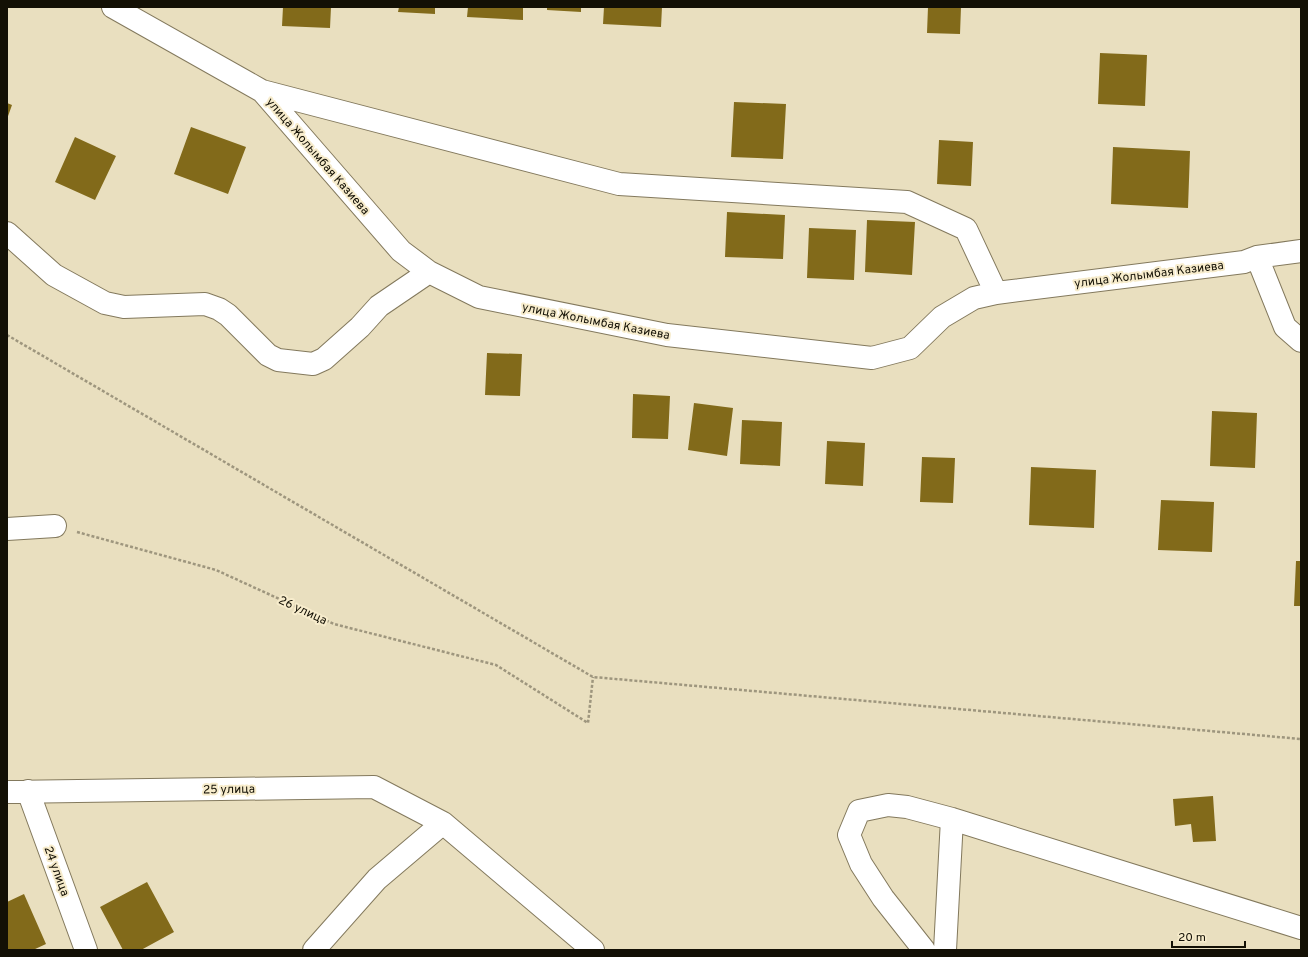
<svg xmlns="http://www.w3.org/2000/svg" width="1308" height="957" font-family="Overpass,sans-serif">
<rect width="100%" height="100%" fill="#e9dfbf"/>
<!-- building -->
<path fill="#826a1a" d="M283,7h48l-1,21 -48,-2z
M399,7h36v7l-37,-2z
M468,7h55v13l-56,-3z
M547,7h34v5l-34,-2z
M604,7h58l-1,20 -58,-3z
M928,7h33l-1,27 -33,-1z
M1100,53l47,2 -2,51 -47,-2z
M734,102l52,2 -3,55 -52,-2z
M7,103l5,2 -5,14z
M191,127l55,20 -18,47 -54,-20z
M75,137l41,19 -21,44 -40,-18z
M939,140l34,2 -2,44 -34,-2z
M1113,147l77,4 -2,57 -77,-4z
M727,212l58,3 -2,44 -58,-2z
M867,220l48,2 -3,53 -47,-3z
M809,228l47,2 -2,50 -47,-2z
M487,353l35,1 -2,42 -35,-1z
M633,394l37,2 -2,43 -36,-1z
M694,403l39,5 -6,48 -39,-6z
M1212,411l45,2 -2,55 -45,-2z
M742,420l40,2 -2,44 -40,-2z
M827,441l38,2 -2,43 -38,-2z
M922,457l33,1 -2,45 -33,-1z
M1031,467l65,3 -2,58 -65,-3z
M1161,500l53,2 -2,50 -54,-2z
M1296,561h5v45h-7z
M1213,796l3,45 -23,1 -2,-18 -16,2 -2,-27z
M147,882l27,50 -33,18h-18l-23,-43z
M24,894l22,50 -13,6h-26v-48z"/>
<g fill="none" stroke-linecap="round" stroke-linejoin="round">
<defs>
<path id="street" d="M113,7l149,84 357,93 288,18 59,27 30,64 248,-31 13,-5 44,-6
M262,91l139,160 28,21 50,25 188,38 205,23 38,-10 32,-31 32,-19 22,-5
M7,233l47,42 51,28 19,4 81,-3 14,5 9,6 40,40 10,5 35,4 11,-5 36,-32 19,-21 50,-34
M1257,257l28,70 16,14
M7,529l48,-3
M28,791l58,159
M7,792l367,-5 69,36 150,127
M314,950l63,-71 66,-56
M924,950l-41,-52 -22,-34 -12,-29 10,-24 29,-6 19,2 45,12 349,109
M945,950l7,-131"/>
</defs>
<!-- street casing -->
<use href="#street" stroke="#83795d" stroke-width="24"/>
<!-- path -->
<path stroke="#9e967e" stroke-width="2.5" stroke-dasharray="3 2" stroke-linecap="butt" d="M7,335l586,342 708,62
M77,532l139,38 118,54 162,41 92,58 5,-46"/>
<!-- street -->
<use href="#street" stroke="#fff" stroke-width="22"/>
</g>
<g text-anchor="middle" stroke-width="4" stroke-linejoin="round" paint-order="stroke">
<!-- street labels -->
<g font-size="12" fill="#131005" stroke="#f7eccc">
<text transform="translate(318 156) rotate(49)" y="4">улица Жолымбая Казиева</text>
<text transform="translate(1149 274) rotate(-7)" y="4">улица Жолымбая Казиева</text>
<text transform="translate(596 321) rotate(11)" y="4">улица Жолымбая Казиева</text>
<text transform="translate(303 610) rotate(25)" y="4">26 улица</text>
<text transform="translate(229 789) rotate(-1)" y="4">25 улица</text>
<text transform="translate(57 871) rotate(70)" y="4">24 улица</text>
</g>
</g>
<!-- border -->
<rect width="1308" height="957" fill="none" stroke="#131005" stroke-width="16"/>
<!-- scale -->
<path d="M1172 941v6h73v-6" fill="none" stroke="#131005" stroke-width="2"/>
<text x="1178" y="941" font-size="12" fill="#131005" stroke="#f7eccc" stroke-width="3" paint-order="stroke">20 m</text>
</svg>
